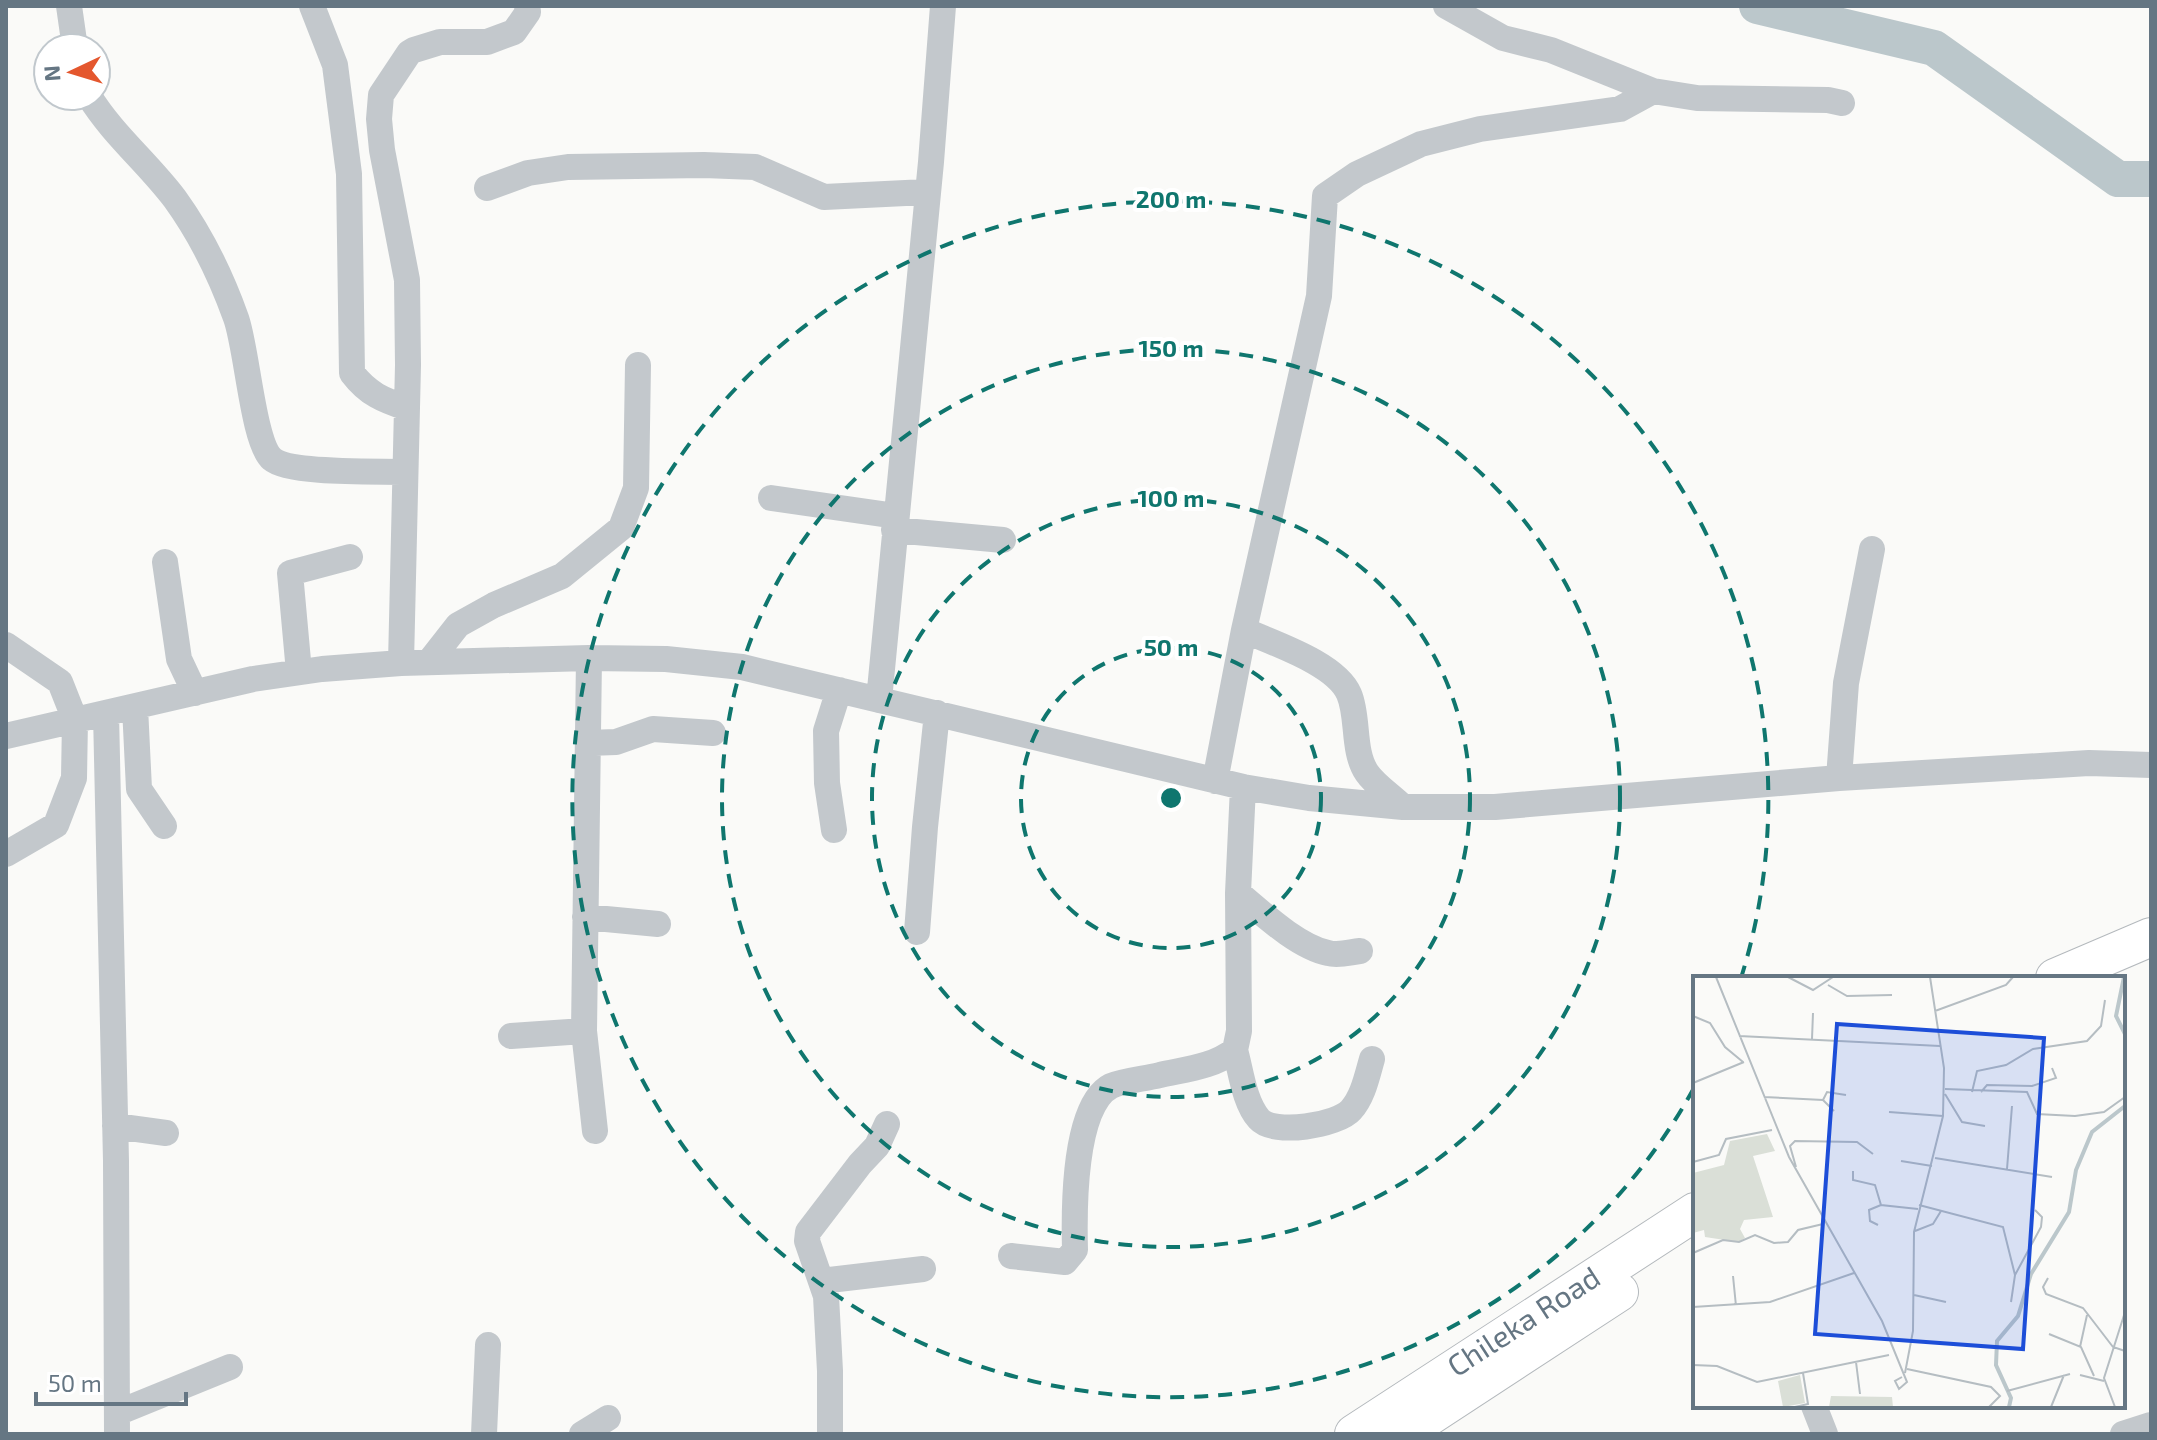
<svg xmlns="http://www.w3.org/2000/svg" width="2157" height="1440" font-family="'Exo 2',sans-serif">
<rect width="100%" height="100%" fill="#fafaf8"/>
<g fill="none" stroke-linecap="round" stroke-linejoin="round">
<!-- river -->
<path stroke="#bbc7cb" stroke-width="36" d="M1757,6l177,42 184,131h33"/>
<defs>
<path id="highway" d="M2055,978l96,-41
M1354,1434l341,-222
M1402,1434l217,-142"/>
</defs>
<!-- highway casing -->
<use href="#highway" stroke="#b4b9bd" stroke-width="40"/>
<!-- minor -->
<path stroke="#c3c8cc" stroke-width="26" d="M69,6l6,42
M312,6l23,59 14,109 3,199c16,21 31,27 55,35
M1446,6l57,32 48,12 102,41 44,7 131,2 14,3
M89,96c24,39 59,67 86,103 26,36 46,77 61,119 11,30 17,125 36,141 17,15 106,12 133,13
M487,188l41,-15 40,-6 136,-2 51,2 69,30 102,-5
M771,498l125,18
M894,530l109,10
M165,562l14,97 16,34
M1244,630c28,13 92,33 105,64 10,23 3,57 18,79 8,12 25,23 36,34
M6,645l54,37 15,38 -1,58 -18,47 -50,29
M589,658l-5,373 11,100
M429,662l29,-37 36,-20 68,-29 59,-48 15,-40 2,-123
M401,663l7,-298 -1,-85 -25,-130 -3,-31 2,-24 28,-42 5,-3 26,-8h47l27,-10 14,-20 -1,-6
M299,672l-9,-99 60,-16
M879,700l52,-538 12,-156
M135,707l4,82 25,37
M106,713l10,448 1,273
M6,736l247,-57 69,-10 79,-6 188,-5 77,1 76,8 501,120 66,11 94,9h92l344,-29 250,-15 62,2
M588,743l28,-1 37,-13 60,4
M1839,778l7,-95 26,-134
M1215,781l29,-151 75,-334 6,-100 32,-22 64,-30 59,-15 140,-20 33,-18
M834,830l-7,-47 -1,-52 13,-41
M1238,893c24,20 60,54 90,60 11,3 22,-1 32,-2
M585,917l73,7
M917,932l8,-105 12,-114
M511,1036l73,-5
M1235,1050c6,21 9,52 24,69 15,17 79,6 92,-9 12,-13 16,-34 21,-51
M115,1126l51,7
M1011,1256l54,6 10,-12c-1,-38 -2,-145 36,-164 14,-6 34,-7 49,-11 27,-6 53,-8 75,-25l4,-19 -1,-138 5,-106
M821,1281l102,-12
M1814,1406l11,28
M117,1413l113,-46
M484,1434l4,-89
M582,1434l26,-16
M830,1434v-63l-4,-75 -19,-55 1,-9 52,-68 17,-18 10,-22
M2123,1434l28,-9"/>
<!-- highway -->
<use href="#highway" stroke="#fff" stroke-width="38"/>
</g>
<!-- distance rings -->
<g fill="none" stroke="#0f766e" stroke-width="4" stroke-dasharray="14 10">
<circle cx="1171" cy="798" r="150"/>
<circle cx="1171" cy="798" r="299"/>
<circle cx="1171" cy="798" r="449"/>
<path d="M1694 1088A598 598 0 1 1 1741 978"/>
</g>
<g text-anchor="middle" stroke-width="8" stroke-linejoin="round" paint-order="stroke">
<!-- street labels -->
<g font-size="30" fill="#657683" stroke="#fff">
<text transform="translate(1524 1322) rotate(-33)" y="10">Chileka Road</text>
</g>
</g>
<!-- overview -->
<g transform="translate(1693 976)">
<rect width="432" height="432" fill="#fafaf8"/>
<path d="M74,158l8,17 -22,5 20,61 -29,3 -4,9 5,9 -7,4 -33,-5 -1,-7 -11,3v-60l31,-8 6,-24zM107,399l5,28 -22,4 -5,-26zM138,420l61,1 1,10h-64z" fill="#dadfd7"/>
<path fill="none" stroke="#bbc7cb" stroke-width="4" d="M431,1l-8,39 9,18M316,431l2,-9 -15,-33 1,-24 21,-25 13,-42 38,-62 7,-42 16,-38 33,-26"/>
<path fill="none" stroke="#b5bdc2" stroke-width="2" d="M23,1l73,180 93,164 25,61 -8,7 -4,-8 7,-4M95,1l25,13 20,-13M135,9l19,11 45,-1M242,35l71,-26 7,-8M0,40l17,7 15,24 18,15M46,60l201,10M119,63l1,-26M0,107l51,-21M252,113l82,3 10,22 38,2 29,-4 21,-15M279,116l5,-21 29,-6 27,-16 54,-8 14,-15 4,-26M288,116l6,-7 45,1 24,-8 -4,-10M252,118l17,28 23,4M71,121l59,3 11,11M130,124l4,-8 19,3M196,136l54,4M242,182l117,19M432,182v36M208,185l31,5M0,186l26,-7 7,-16 46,-9M103,191l-6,-21 5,-5 62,1 16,12M314,193l5,-63M160,195v9l22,5 6,20 37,4M226,229l84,22 12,48M185,249l-8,-4 -1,-11 12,-5M222,255l18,-7 8,-13M0,277l30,-13 16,2 16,-7 19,8 14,-1 10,-12 25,-6M40,300l3,30M355,302l-5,9 3,7 37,14 30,39 12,4M221,319l32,7M318,326l4,-27 26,-48 1,-10 -7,-7M0,331l77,-5 84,-29M356,358l32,13 13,29M387,371l7,-32M163,386l4,32M0,389l24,1 40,16 132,-27M214,393l84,18 9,9 -11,11M212,397l8,-42 1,-99 29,-116 1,-48 -14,-91M387,399l24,6M314,415l63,-17M102,431l13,-3 -5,-31M358,431l13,-32M422,431l-11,-29 21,-66"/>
<path fill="#1d4ed8" fill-opacity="0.15" stroke="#1d4ed8" stroke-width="4" d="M144,48l207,14 -21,311 -208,-15z"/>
<rect width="432" height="432" fill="none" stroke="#657683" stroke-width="4"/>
</g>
<circle cx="1171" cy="798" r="12" fill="#0f766e" stroke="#fff" stroke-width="4"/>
<g font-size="24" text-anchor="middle" font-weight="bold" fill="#0f766e" stroke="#fff" stroke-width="8" stroke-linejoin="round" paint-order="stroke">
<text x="1171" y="208">200 m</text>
<text x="1171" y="357">150 m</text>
<text x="1171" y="507">100 m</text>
<text x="1171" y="656">50 m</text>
</g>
<!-- border -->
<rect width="2157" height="1440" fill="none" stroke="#657683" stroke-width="16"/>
<!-- north arrow -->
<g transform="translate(72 72) rotate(266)"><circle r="38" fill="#ffffff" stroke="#c1c8cd" stroke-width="2"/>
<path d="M0-6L14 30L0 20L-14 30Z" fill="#e4572e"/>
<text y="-12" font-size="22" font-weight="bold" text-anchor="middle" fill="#657683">N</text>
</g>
<!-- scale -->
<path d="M36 1392v12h150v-12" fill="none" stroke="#657683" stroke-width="4"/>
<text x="48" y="1392" font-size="24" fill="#657683" stroke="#ffffff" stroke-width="6" paint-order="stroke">50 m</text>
</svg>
